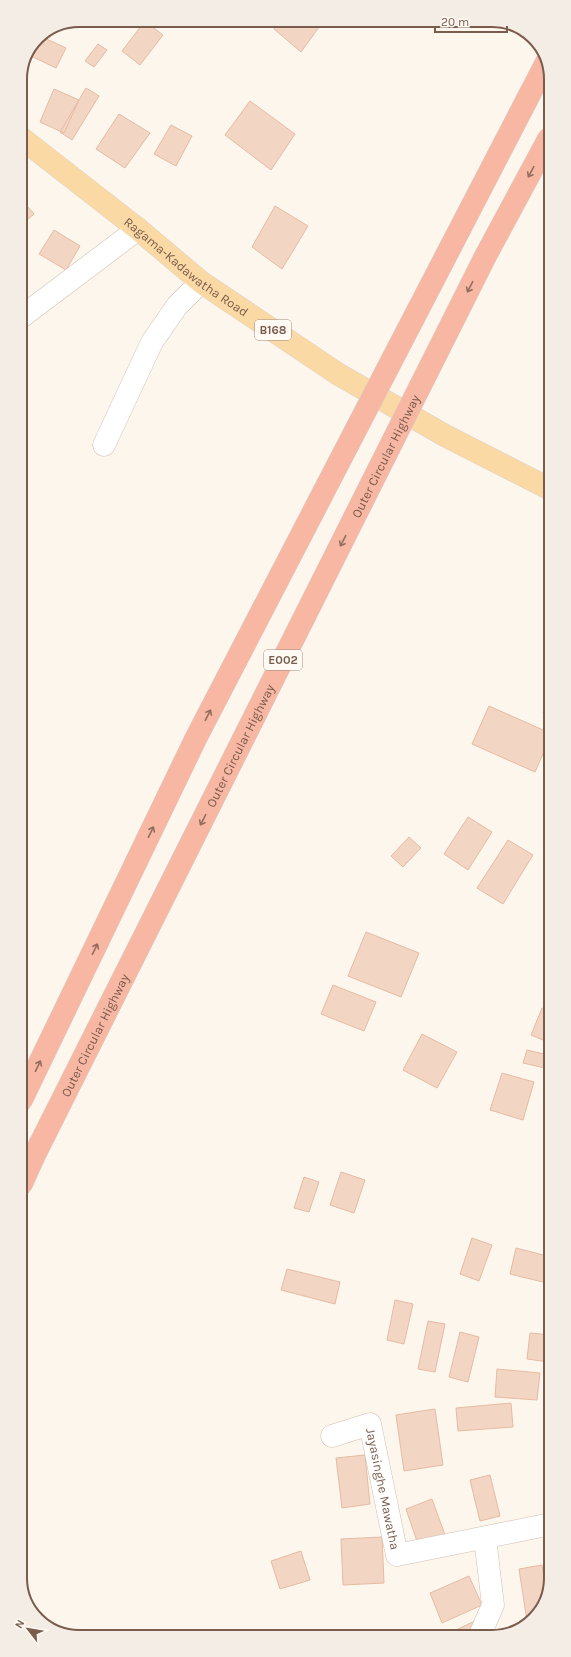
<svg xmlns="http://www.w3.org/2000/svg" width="571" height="1657" font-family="Karla,sans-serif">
<rect width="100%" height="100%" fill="#fdf6ec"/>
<!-- building -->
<path fill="#f3d5c3" stroke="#e6bba3" d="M280,20h39l3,3 -21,29 -27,-23z
M145,21l18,14 -23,30 -18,-14z
M40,36l26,12 -10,20 -27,-13 8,-18z
M98,44l9,6 -13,17 -9,-6z
M86,88l13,8 -27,44 -12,-8z
M54,89l25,11 -15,33 -24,-11z
M250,101l45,33 -24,36 -46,-35z
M119,114l31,19 -25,35 -29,-19z
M171,125l21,11 -16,30 -22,-12z
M20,198l14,16 -14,12z
M275,206l33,20 -26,43 -30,-22z
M54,230l26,16 -14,24 -27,-16z
M550,696v20l-7,-3z
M489,706l61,27v5l-15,34 -63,-28z
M468,817l24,15 -24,38 -24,-16z
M409,837l12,11 -18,19 -12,-11z
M508,840l25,15 -30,49 -26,-16z
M550,884v14l-5,-3z
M366,932l53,21 -18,44 -53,-21z
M333,985l43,17 -12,29 -43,-17z
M542,1008l8,3v32l-19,-8z
M422,1034l35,18 -20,36 -34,-18z
M527,1050l21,5 -3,13 -22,-5z
M502,1073l32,9 -11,38 -33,-10z
M341,1172l24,8 -11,33 -24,-8z
M304,1177l15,5 -10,30 -15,-4z
M472,1238l20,7 -13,36 -19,-7z
M516,1248l35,9v27l-41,-10z
M287,1269l53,13 -5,22 -54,-14z
M395,1300l18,4 -9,40 -17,-4z
M428,1321l17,3 -10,48 -17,-3z
M460,1332l19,5 -11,45 -19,-5z
M530,1333l21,2 -2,27 -22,-3z
M497,1369l43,4 -3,27 -42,-3z
M511,1403l2,24 -55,4 -2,-23z
M435,1409l8,56 -39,6 -8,-56z
M365,1455l5,49 -28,4 -6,-50z
M490,1475l10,41 -20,5 -10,-41z
M432,1499l16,44 -27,10 -15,-44z
M382,1537l2,46 -41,2 -2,-46z
M301,1551l9,29 -30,9 -9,-28z
M542,1565l4,28 -7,21 -12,7 -8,-52z
M469,1576l13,29 -40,18 -12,-30z
M485,1616v19h-34l-1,-2z"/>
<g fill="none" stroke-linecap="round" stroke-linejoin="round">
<defs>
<g id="minor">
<path d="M20,318l118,-89"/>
<path d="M104,445l48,-103 25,-36 24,-24"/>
<path id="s1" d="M332,1436l38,-12 27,131 154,-31"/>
<path d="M480,1635l13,-30 -8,-67"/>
</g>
<g id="primary">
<path id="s2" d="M20,137l118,92 63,53 137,92 106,61 106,54"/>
</g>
</defs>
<!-- minor casing -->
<use href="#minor" stroke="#d1beb0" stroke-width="23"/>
<!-- primary casing -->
<use href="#primary" stroke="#dad1cd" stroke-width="23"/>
<!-- minor -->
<use href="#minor" stroke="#fff" stroke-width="22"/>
<!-- primary -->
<use href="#primary" stroke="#fbd9a5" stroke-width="22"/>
<defs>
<g id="motorway-bridge">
<path d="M21,1101l175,-363 351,-677"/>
<path id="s3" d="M21,1185l14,-31 450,-897 64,-119"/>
</g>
</defs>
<!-- motorway-bridge casing -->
<use href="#motorway-bridge" stroke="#dad1cd" stroke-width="23" stroke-linecap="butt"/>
<!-- motorway-bridge -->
<use href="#motorway-bridge" stroke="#f7b7a3" stroke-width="22"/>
</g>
<!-- one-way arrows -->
<defs><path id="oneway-shaft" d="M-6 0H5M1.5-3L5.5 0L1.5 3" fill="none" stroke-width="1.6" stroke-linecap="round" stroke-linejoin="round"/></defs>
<g stroke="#936e5e">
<use href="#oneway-shaft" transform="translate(531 172) rotate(118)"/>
<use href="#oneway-shaft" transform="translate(470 287) rotate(117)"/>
<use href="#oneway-shaft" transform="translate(343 541) rotate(117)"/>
<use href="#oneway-shaft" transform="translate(208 715) rotate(-63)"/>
<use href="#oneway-shaft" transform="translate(203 820) rotate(117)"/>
<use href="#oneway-shaft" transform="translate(151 832) rotate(-64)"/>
<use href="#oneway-shaft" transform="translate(95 949) rotate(-64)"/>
<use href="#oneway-shaft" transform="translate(38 1066) rotate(-64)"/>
</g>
<g text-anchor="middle" stroke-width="3.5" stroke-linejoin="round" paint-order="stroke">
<!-- shield labels -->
<g fill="#fffaf3" stroke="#a28b7f" stroke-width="1">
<rect x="255" y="320" width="36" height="20" rx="3"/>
<rect x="264" y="650" width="38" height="20" rx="3"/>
</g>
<g font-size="12" font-weight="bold" fill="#7a5c4d">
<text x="273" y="334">B168</text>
<text x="283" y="664">E002</text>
</g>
<!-- street labels -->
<g font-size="13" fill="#7a5c4d" stroke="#fffaf3">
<text dy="5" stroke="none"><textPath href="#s2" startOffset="211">Ragama-Kadawatha Road</textPath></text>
<text dy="5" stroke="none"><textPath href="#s3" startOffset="815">Outer Circular Highway</textPath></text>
<text dy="5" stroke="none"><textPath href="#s3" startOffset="491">Outer Circular Highway</textPath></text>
<text dy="5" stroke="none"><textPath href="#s3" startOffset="167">Outer Circular Highway</textPath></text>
<text dy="5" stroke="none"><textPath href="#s1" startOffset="106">Jayasinghe Mawatha</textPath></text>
</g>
</g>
<!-- crop -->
<path d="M0 0H571V1657H0ZM79 27H492A52 52 0 0 1 544 79V1578A52 52 0 0 1 492 1630H79A52 52 0 0 1 27 1578V79A52 52 0 0 1 79 27Z" fill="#f4ede6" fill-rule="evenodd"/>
<path fill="none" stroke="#7a5c4d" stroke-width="2" d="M79 27H492A52 52 0 0 1 544 79V1578A52 52 0 0 1 492 1630H79A52 52 0 0 1 27 1578V79A52 52 0 0 1 79 27Z"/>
<!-- north arrow -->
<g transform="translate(28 1629) rotate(301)" stroke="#fffaf3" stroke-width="3" paint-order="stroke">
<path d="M0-3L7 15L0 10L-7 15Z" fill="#7a5c4d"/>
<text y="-6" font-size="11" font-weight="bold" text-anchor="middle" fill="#7a5c4d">N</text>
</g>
<!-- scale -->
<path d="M435 26v6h72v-6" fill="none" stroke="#7a5c4d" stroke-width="2"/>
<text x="441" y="26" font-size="12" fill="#7a5c4d" stroke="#fffaf3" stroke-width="3" paint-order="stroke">20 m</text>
</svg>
